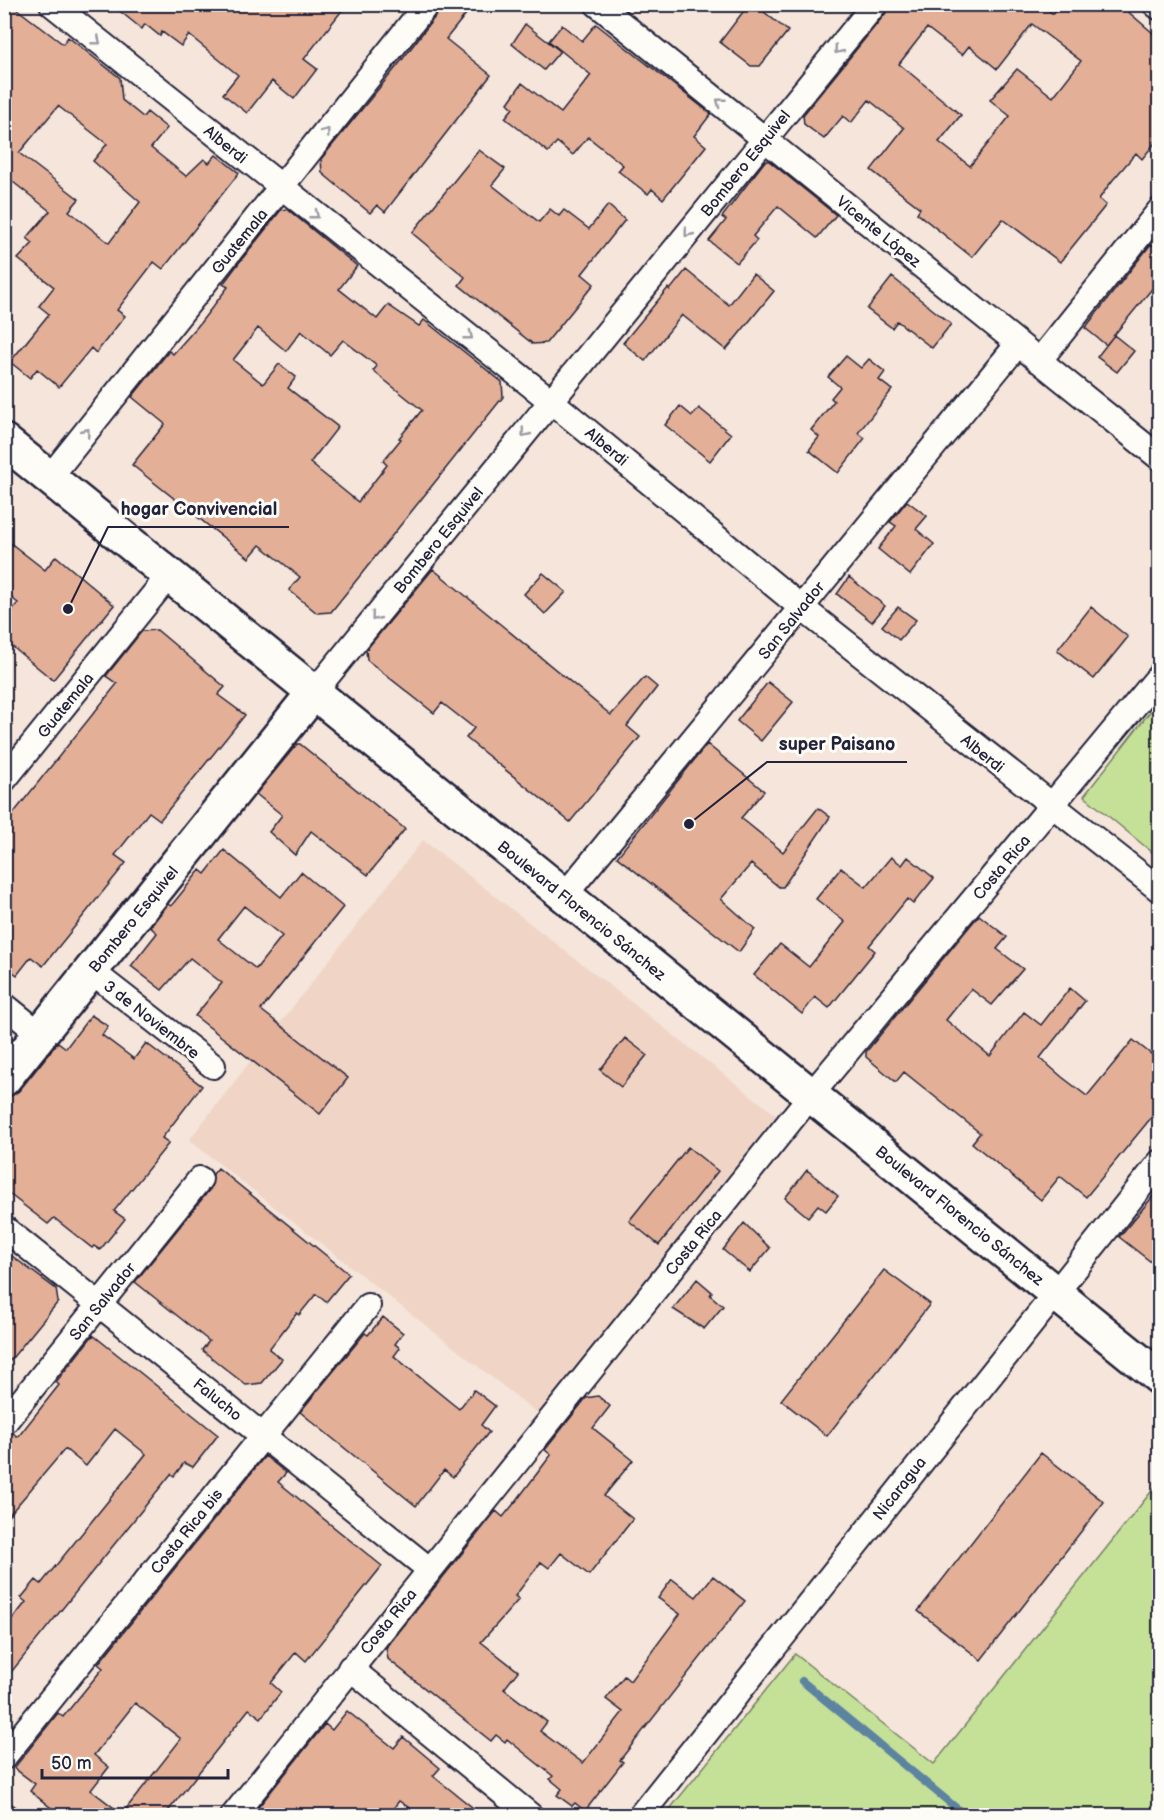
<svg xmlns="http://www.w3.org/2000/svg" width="1164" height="1820" font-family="'Balsamiq Sans',sans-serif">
<rect width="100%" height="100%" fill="#f5e5da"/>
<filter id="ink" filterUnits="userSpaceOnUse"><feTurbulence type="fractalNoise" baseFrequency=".0167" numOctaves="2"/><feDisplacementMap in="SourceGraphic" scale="12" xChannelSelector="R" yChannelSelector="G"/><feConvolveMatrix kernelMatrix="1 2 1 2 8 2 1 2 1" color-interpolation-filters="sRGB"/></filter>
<g filter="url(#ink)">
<!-- built -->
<path fill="#f0d5c6" d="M423,840l353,275 -236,300 -351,-275z"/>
<!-- green -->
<path fill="#c5e097" stroke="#748169" stroke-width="1.5" d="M1159,700v158l-75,-62z
M1159,1482v333h-494l130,-161 139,110z"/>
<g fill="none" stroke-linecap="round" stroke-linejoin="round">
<!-- stream -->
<path stroke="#5c83a0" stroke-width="8" d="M802,1681l164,135"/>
</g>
<!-- building -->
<path fill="#e3af97" stroke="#22223b" stroke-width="1.5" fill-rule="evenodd" d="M111,4h236l-43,55 13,10 -23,30 -22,-18 -25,32 -24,-19 15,-19 -49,-40 -8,11 -19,-14 -2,4 -15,-12 -3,5z
M441,4h33l-28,35 45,36 -106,137 -8,-7 -7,8 -48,-40 -1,-14 77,-94 40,-52z
M749,4h5l34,27 -28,35h-9l-31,-24z
M889,4h158l-2,3 8,7 7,-10h59l41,35v98l-18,22 -6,-6 -24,28 -13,18 7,6 -46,57 -57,-43 -31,38 -55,-44 3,-5 -49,-38 33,-42 -35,-28 -18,23 -8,-7 -19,23 -20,-15 -1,-9 83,-102zM1032,24l49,37 -28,36 -36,-28 -27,31 20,16 -40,50 -31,-24 22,-27 -62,-51 28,-36 35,27 7,-9 28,23z
M13,6l50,38 5,-7 52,41 2,22 21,17 4,-5 20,16 -16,20 35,28 18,-17 5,4 7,-8 23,18 -76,96 -9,-7 -37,48 8,6 -29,37 -5,-5 -32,39 -22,-18 -7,9 -20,-16 39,-48 -10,-8 15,-19 -36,-28 15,-16 -6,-5 23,-27 -46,-36v-158zM58,106l49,38 -14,17 47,41 -31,41 -40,-32 10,-12 -60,-46z
M525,24l35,27 -16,19 -32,-26z
M596,24l115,90 -17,22 12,10 -43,53 -11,-10 -4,5 -30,-23 5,-6 -35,-28 -15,18 -16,-13 -9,10 -43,-34 8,-10 -5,-5 14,-20 39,30 30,-38 -42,-34 13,-16 20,16z
M479,150l26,19 -13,16 47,37 11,-13 9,7 5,-6 25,19 19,-24 17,15 -43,54 12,10 -48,59 -13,1 -44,-35 -30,-24 6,-8 -53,-44z
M765,161h4l67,54 -19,23 -39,-32 -25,30 4,4 -20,23 -28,-22 17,-21 -4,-3z
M287,209l70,57 -18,23 38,30 11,-14 31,21 5,-6 78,62 1,15 -172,215 -14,1 -28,-23 11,-13 -21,-17 -19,-15 -11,13 -117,-93 33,-41 -33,-27 37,-46 4,3 24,-27 31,-40 -5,-3 15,-20 43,-54zM258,328l28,23 15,-20 29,24 13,-15 34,26 -4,5 49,39 -23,28 2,1 -18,22 4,4 -29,37 -48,-39 28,-36 -50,-39 8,-11 -17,-13 -16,20 -30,-24z
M1151,244l9,7v28l-54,66 -21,-17z
M686,270l43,35 24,-31 21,17 -48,59 -44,-35 -37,46 -22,-18 45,-55 2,2z
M892,277l59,47 -19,24 -35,-27 -5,7 -25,-19z
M1114,335l20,16 -17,21 -20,-15z
M846,356l15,12 8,-9 16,13 -6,8 13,10 -34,43 7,5 -27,35 -29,-23 10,-13 -8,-7 23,-29 -3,-3 9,-11 -12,-10z
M680,406l12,10 7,-8 32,26 -21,27 -45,-36z
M907,501l20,15 -11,13 18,15 -24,31 -32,-26 18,-23 -6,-4z
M4,538l41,32 11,-14 58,49 -61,75 -49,-40v-21l14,-16 -14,-11z
M433,569l178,146 34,-38 12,10 -30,39 13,11 -70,85 -104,-84 8,-10 -32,-25 -8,10 -67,-53 -1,-10z
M543,573l23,19 -21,22 -21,-20z
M849,577l36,29 -13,16 -35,-28z
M898,607l18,13 -17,20 -17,-14z
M1091,607l37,30 -34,42 -37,-29z
M157,630l68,57 -7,8 27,20 -85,105 -11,-8 -34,43 11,8 -83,103 -12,-9 -14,18 -13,-10v-140l113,-141 -11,-8 36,-45z
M768,682l25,20 -32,39 -24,-20z
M297,744h3l105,85 -37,46 -57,-44 -16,24 -26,-23 13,-17 -26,-21z
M707,744l57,47 -23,27 42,34 35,-44 12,9 -47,70h-4l-28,-23 -30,35 34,30 -16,23 -122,-95z
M224,850l57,47 20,-25 42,35 -82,103 87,68 -28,36 -125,-98 27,-33 -32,-25 -28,32 -31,-24 26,-33 -7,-6 18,-23 3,2 29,-36 5,4zM244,906l38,30 -26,33 -38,-30z
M891,857l11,8 6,-8 26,21 -21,26 -6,-5 -38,47 6,5 -46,57 -14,-11 -13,17 -48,-39 26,-31 29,23 36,-45 -29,-23 25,-31 25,19z
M979,915l28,22 -10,12 26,20 -31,36 -21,-16 -25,31 44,36 34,-44 17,13 29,-37 15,13 -45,57 22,19 25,19 46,-56 27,21v46l-74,90 -26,-21 -19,24 -69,-57 8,-10 -76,-61 -8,10 -30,-25v-5z
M91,1015l17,11 -6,9 32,24 12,-16 56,43 -40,52 7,5 -55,68 11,8 -25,31 -6,-4 -2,2 -38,-30 -6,6 -44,-34v-90l15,-9 39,-49 8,6z
M625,1038l22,17 -26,32 -21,-17z
M688,1147l30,24 -59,74 -30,-24z
M218,1168l131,106 -23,28 -10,-8 -17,21 -2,-2 -28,36 13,10 -20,24 -16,2 -18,-14 -26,-21 7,-9 -74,-59 76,-94 2,-14z
M807,1170l31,26 -12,15 -8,-6 -10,12 -23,-19z
M1160,1188v81l-41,-32z
M744,1223l26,25 -20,24 -27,-22z
M4,1250l52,39 2,13 -54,66z
M884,1270l46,34 -103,132 -46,-36z
M697,1279l15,13 -2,3 13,11 -19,23 -31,-20z
M383,1317l20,16 -8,11 5,4 -6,8 55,45 10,8 15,-19 21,16 -14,19 8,7 -36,45 -9,-7 -28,36 -116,-94 65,-79 3,2z
M93,1335l125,100 -25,32 -9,-4 -10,13 -3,-2 -167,207v-51l22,-28 -5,-4 15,-18 5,4 105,-130 -31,-25 -29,37 -21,-17 -61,72v-84l9,-4 5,4 41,-52 -3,-3z
M598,1396l12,10 -17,22 40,32 -29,36 29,23 -44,56 -28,-22 -12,15 -8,-6 -26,34 4,3 -38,43 37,29 -14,18 43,33 -7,9 43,32 40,-51 -17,-13 18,-23 6,5 50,-67 -22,-16 14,-19 24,18 17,-21 32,25 -125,159 3,2 -38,49 -10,-8 -3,3 -15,-11 5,-6 -12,-10 3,-3 -46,-37 -2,3 -9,-7 -5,6 -103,-82 -2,-11 110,-137 7,6 14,-17 34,-45 -6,-5 41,-52z
M1041,1453l63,49 -123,158 -63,-49z
M265,1456l21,17 -8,9 104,84 -76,95 -10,-9 -25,31 10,9 -20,26 -12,-9 -84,106h-105l-30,-24 5,-7 -21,-16 44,-55 5,4 40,-49 -5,-4zM135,1703l46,36 -59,75 -31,-24 18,-23 -15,-12z
M347,1711l47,37 9,-11 37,31 -7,8 49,39h-62l-21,-14 -11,14h-136l73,-91 7,6z"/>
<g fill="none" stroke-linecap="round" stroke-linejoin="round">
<defs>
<path id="street" d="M52,4l499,397 251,207 358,282
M597,4l563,454
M1155,4l5,4
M1039,361l121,-151
M50,477l377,-473
M315,691l560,-687
M4,780l167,-207
M564,896l454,-552
M91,971l122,95
M4,1005l36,29
M4,1228l426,342
M4,1423l196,-244
M350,1668l181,148
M4,1757l364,-451
M4,1815l2,1
M233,1816l578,-721 349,-420
M640,1816l520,-654"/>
<path id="secondary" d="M4,441l1156,937
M4,1079l311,-388"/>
</defs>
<!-- street casing -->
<use href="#street" stroke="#22223b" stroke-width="28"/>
<!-- secondary casing -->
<use href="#secondary" stroke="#22223b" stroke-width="38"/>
<!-- street -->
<use href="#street" stroke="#fdfcf7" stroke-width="24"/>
<!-- secondary -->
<use href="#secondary" stroke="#fdfcf7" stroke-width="33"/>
</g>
<!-- one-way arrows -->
<defs><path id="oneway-chevron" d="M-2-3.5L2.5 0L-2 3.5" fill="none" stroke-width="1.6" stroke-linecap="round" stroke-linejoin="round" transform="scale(1.5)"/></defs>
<g stroke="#9a9aa2">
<use href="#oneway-chevron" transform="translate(97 41) rotate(39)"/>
<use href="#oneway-chevron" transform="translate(838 50) rotate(129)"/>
<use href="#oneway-chevron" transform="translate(720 102) rotate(-142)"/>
<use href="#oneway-chevron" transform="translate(326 132) rotate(-52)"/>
<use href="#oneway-chevron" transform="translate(315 215) rotate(38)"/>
<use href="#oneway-chevron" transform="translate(688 233) rotate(129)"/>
<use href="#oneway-chevron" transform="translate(469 336) rotate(38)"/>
<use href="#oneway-chevron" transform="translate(86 432) rotate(-51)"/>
<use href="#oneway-chevron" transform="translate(525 433) rotate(129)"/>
<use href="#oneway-chevron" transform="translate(375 617) rotate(129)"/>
</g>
</g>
<g text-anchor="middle" stroke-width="6" stroke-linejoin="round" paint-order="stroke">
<!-- street labels -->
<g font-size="16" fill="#22223b" stroke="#fdfcf7">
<text transform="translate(226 144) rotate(39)" y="6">Alberdi</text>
<text transform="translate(745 163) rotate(-51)" y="6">Bombero Esquivel</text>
<text transform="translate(879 231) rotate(39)" y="6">Vicente López</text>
<text transform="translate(239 241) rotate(-51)" y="6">Guatemala</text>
<text transform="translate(607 446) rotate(40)" y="6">Alberdi</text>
<text transform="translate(438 540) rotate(-51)" y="6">Bombero Esquivel</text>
<text transform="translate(791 620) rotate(-51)" y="6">San Salvador</text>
<text transform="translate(65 705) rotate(-51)" y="6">Guatemala</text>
<text transform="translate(983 753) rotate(39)" y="6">Alberdi</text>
<text transform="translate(1001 867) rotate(-50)" y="6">Costa Rica</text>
<text transform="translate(582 910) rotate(39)" y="6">Boulevard Florencio Sánchez</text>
<text transform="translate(133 919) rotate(-51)" y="6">Bombero Esquivel</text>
<text transform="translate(152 1019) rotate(38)" y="6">3 de Noviembre</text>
<text transform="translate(960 1215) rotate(39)" y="6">Boulevard Florencio Sánchez</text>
<text transform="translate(693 1242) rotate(-51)" y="6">Costa Rica</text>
<text transform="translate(102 1301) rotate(-51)" y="6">San Salvador</text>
<text transform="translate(218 1399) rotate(39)" y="6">Falucho</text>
<text transform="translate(899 1488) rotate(-52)" y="6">Nicaragua</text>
<text transform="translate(186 1531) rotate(-51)" y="6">Costa Rica bis</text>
<text transform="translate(388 1621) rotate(-51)" y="6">Costa Rica</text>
</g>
</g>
<!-- callouts -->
<path fill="none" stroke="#22223b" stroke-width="2" d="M68 609L108 527H289M689 824L767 762H907"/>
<g fill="#22223b" stroke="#fdfcf7" stroke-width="2">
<circle cx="68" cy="609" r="6"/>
<circle cx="689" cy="824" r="6"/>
</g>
<g font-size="18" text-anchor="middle" font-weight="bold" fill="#22223b" stroke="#fdfcf7" stroke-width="6" stroke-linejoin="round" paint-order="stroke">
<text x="199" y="515">hogar Convivencial</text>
<text x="837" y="750">super Paisano</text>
</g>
<!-- margin -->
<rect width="1164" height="1820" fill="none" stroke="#fdfcf7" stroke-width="24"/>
<rect x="12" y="12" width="1140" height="1796" fill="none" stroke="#22223b" stroke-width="2" filter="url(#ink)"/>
<!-- scale -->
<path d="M42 1769v9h186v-9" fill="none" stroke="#22223b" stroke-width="3"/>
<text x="51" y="1769" font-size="18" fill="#22223b" stroke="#fdfcf7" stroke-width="4.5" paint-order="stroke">50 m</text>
</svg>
